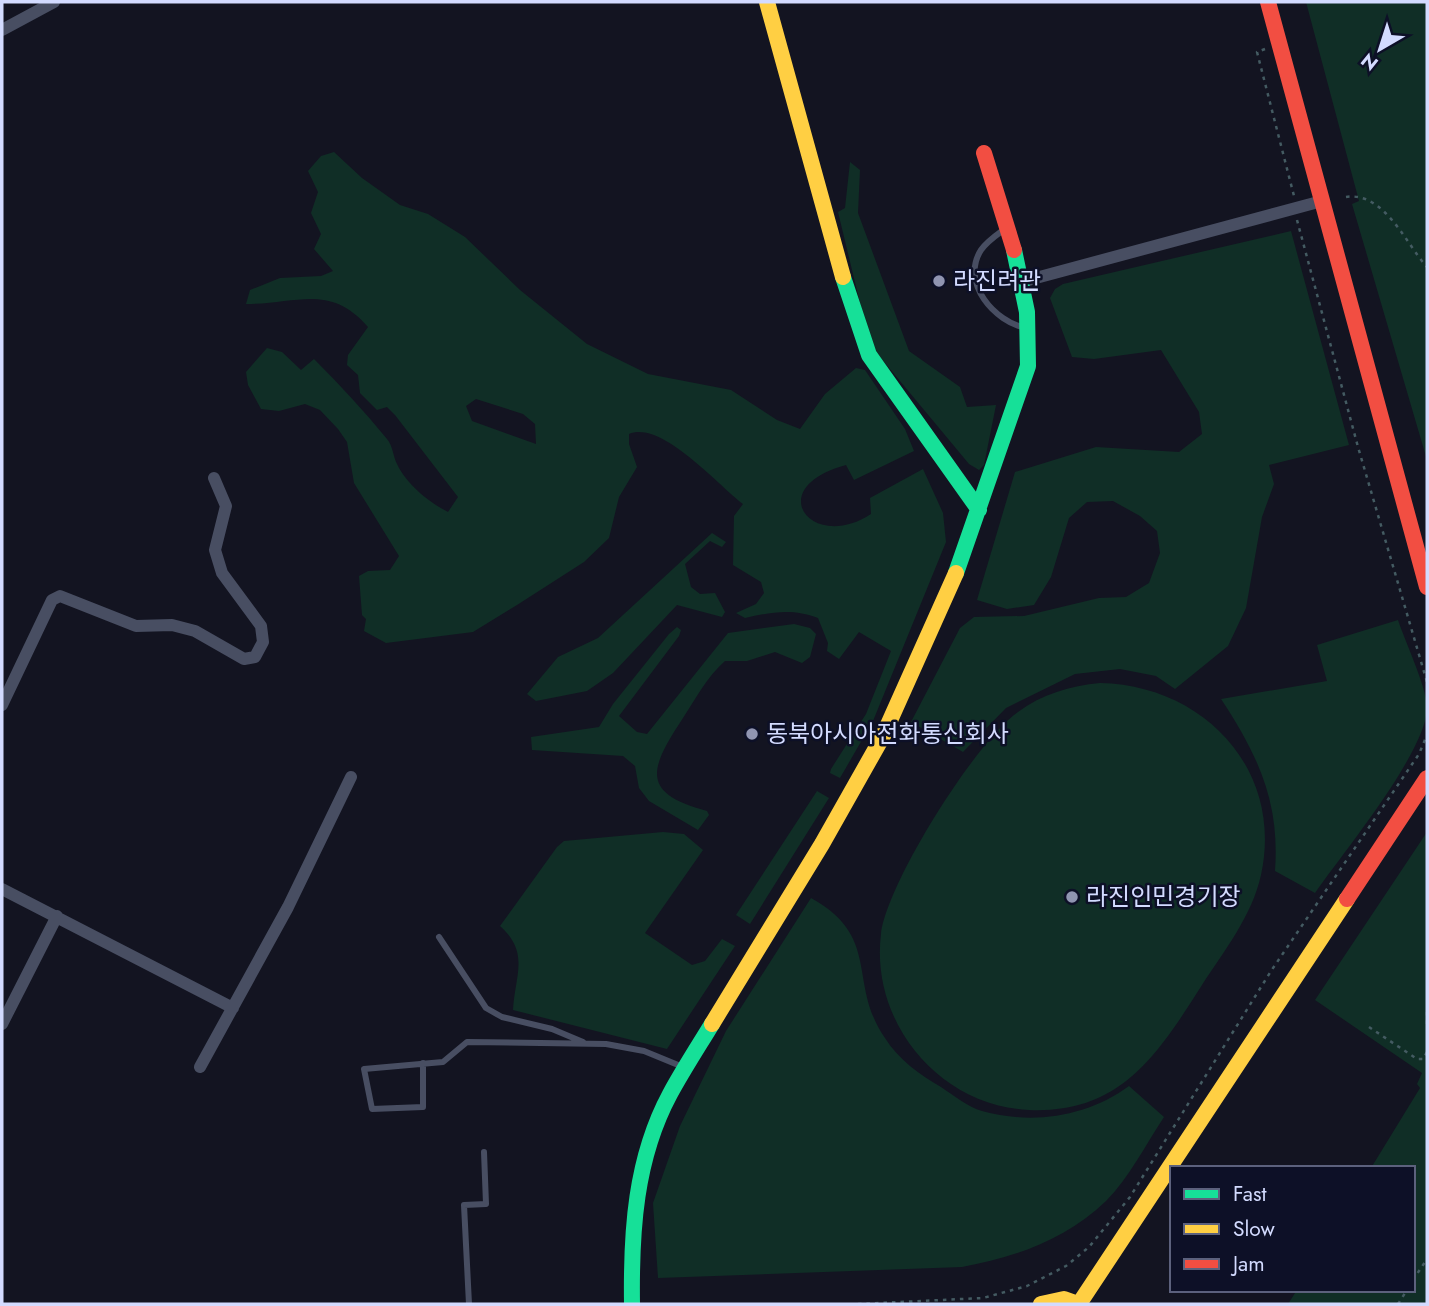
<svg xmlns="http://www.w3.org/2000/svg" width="1429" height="1306" font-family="Jost,'Noto Sans KR',sans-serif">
<rect width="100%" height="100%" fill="#131421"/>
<!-- green -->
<path fill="#102e26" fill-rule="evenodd" d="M1306,2h121v458l-75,-256 7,-3z
M334,152l28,26 38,27 28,9 37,23 55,53 67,54 61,30 83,16 46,30 23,9 25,-35 31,-26 9,2 40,59 9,22 -60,29 -8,-15c-85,23 -34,88 25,49l-1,-16 53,-29 20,44 3,29 -73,179 -33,57 -10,-5 1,-4 35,-55 25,-63 -32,-19 -20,27 -12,-8 1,-8 -10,-25c-25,-10 -47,-6 -73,0l-9,-5 20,-9 8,-11 -3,-11 -28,-17 1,-49 9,-12c-26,-20 -82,-84 -114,-70v10l8,23 -18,30 -10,41 -25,24 -67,43 -44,27 -87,11 -22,-12 2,-12 -4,-4 -3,-39 9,-5 22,-1 9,-14 -45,-73 -7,-41 -9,-13 -18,-19 -15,-6 -26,7 -18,-2 -13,-24 -2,-13 21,-24 15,4 19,18 13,-11c26,26 50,52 73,80 6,7 6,17 10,25 10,21 32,38 51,48l10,-15 -63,-82 -8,-8 -10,3 -17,-17 -2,-18 -11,-10 1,-10 20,-28c-38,-44 -71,-23 -122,-23l4,-14 30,-12 41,-2 12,-5 -19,-22 7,-15 -10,-21 7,-21 -10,-21 13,-15zM476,399l47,15 12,10 1,20 -64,-23 -6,-15z
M850,162l10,8 -2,43 51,138 51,36 7,20 29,-2 -12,60 -5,5 -10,-6 -94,-113 -7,-15 -30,-124 7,-4z
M1291,231l58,214 -80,20 5,19 -12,33 -16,91 -18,38 -53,43 -19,-13 -36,-7 -45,5 -69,34 -43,44 -52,-30 49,-94 14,-11 50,-1 75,-18 27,-1 23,-14 11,-30 -3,-22 -17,-15 -27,-15 -26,1 -18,16 -18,59 -17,28 -27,4 -30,-9 38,-128 81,-25 83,5 23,-18 -3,-22 -38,-62 -67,9 -22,-2 -22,-59 5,-9 8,-5z
M712,533l14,9 -4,5 -12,-6 -25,23 6,23 9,7 15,-1 10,19 -3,5 -45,-12 -64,68 -26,18 -51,10 -9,-7 31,-37 40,-19z
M1398,620c7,21 28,66 29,86 2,43 -85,148 -112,187l-40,-22c5,-69 -17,-116 -54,-172l106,-18 -10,-36z
M794,624l16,4 6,6 -6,23 -8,6 -27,-11 -28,9h-22c-18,16 -29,37 -42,57 -32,49 -45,75 24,93l2,4 -11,15 -49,-29 -10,-13 -4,-22 -12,-10 -91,-6 -1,-13 68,-10 14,-23 56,-70 8,-7 4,3 -2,6 -60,80 18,16 10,2 81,-101z
M1100,683c103,2 184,86 161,192 -9,41 -37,76 -59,110 -44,69 -81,129 -173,125 -90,-4 -159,-88 -148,-176 6,-51 95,-193 137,-222 24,-18 52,-26 82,-29z
M817,791l12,7 -79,126 -14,-9z
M663,832l21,2 19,16 -58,83 47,32 13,-4 17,-22 13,7 -68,103 -154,-39c2,-35 17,-57 -13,-84l57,-79 7,-6z
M1427,832v472h-139l9,-14h116v-122h-42l49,-80 -3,-4 5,-11 -107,-73z
M811,898c71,39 36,85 74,140 13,21 35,37 56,49 12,8 27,20 41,24 50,14 105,6 147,-25l35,31c-18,27 -35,61 -58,84 -41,39 -90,56 -144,66l-304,11 -5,-75 27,-77 46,-95z"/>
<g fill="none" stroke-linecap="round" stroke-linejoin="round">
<!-- path -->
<path stroke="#445b62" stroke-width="2.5" stroke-dasharray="3.5 5" stroke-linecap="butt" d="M1265,49l-8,3 37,144
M1346,197c38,-6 60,47 81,70
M1297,220l61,227 69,235
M1427,1012v13
M1369,1027l48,32h6l4,-7
M1413,1280l14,-21
M858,1304l125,-6 44,-12 39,-20 23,-19 41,-50 141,-226 148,-217 8,-19
M1398,1304l9,-14"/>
<!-- lane -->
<path stroke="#484e62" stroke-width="6" d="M1006,228c-8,6 -19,13 -25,22 -21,33 14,72 45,78
M439,937l47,71 16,9 50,12 31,13
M423,1063v44l-51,2 -8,-40 79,-7 24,-20 139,2 38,7 39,16
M469,1304l-5,-99 22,-1 -2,-52"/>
<!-- street -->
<path stroke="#484e62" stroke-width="12" d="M2,30l52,-28
M1021,282l301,-81
M2,705l50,-105 8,-4 76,30 36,-1 23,6 49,28 11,-2 8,-15 -2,-16 -39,-53 -7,-23 11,-44 -12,-28
M2,889l231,119
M2,1024l55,-108
M200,1067l88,-160 63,-130"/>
<!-- fast -->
<path stroke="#16e098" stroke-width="16" d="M843,277l26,78 110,155
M956,573l72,-207 -1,-54 -13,-62
M632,1304c-1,-72 3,-145 38,-210 13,-24 28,-47 42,-70"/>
<!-- slow -->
<path stroke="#ffcf43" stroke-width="16" d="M767,2l76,275
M712,1024l110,-180 61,-108 73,-163
M1041,1304l23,-5 14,5
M1079,1304l268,-405"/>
<!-- jam -->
<path stroke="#f24e42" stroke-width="16" d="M1268,2l159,585
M984,153l30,97
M1347,899l80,-121"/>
</g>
<!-- markers -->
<g fill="#9095b1" stroke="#0d1027" stroke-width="2.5">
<circle cx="939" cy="281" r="7"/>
<circle cx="752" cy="734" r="7"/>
<circle cx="1072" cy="897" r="7"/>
</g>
<g text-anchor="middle" stroke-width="5" stroke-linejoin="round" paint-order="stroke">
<!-- poi labels -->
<g font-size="24" fill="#d3dbff" stroke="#0d1027" text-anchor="start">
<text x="953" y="289">라진려관</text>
<text x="766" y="742">동북아시아전화통신회사</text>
<text x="1086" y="905">라진인민경기장</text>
</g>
</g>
<!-- border -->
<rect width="1429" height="1306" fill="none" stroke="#d3dbff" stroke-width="7"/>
<!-- legend -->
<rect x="1170" y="1166" width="245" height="126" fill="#0d1027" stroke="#5c617d" stroke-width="2"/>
<rect x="1184" y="1189" width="35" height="10" fill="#16e098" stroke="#5c617d" stroke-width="2"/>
<text x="1233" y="1201" font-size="21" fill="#d3dbff">Fast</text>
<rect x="1184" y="1224" width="35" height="10" fill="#ffcf43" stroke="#5c617d" stroke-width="2"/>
<text x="1233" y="1236" font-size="21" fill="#d3dbff">Slow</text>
<rect x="1184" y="1259" width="35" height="10" fill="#f24e42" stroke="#5c617d" stroke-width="2"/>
<text x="1233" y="1271" font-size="21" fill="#d3dbff">Jam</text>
<!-- north arrow -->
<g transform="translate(1380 49) rotate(219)" stroke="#0d1027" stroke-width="5" paint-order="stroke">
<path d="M0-5L12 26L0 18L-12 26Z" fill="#d3dbff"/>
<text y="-10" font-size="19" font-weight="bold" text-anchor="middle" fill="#d3dbff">N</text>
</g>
</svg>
